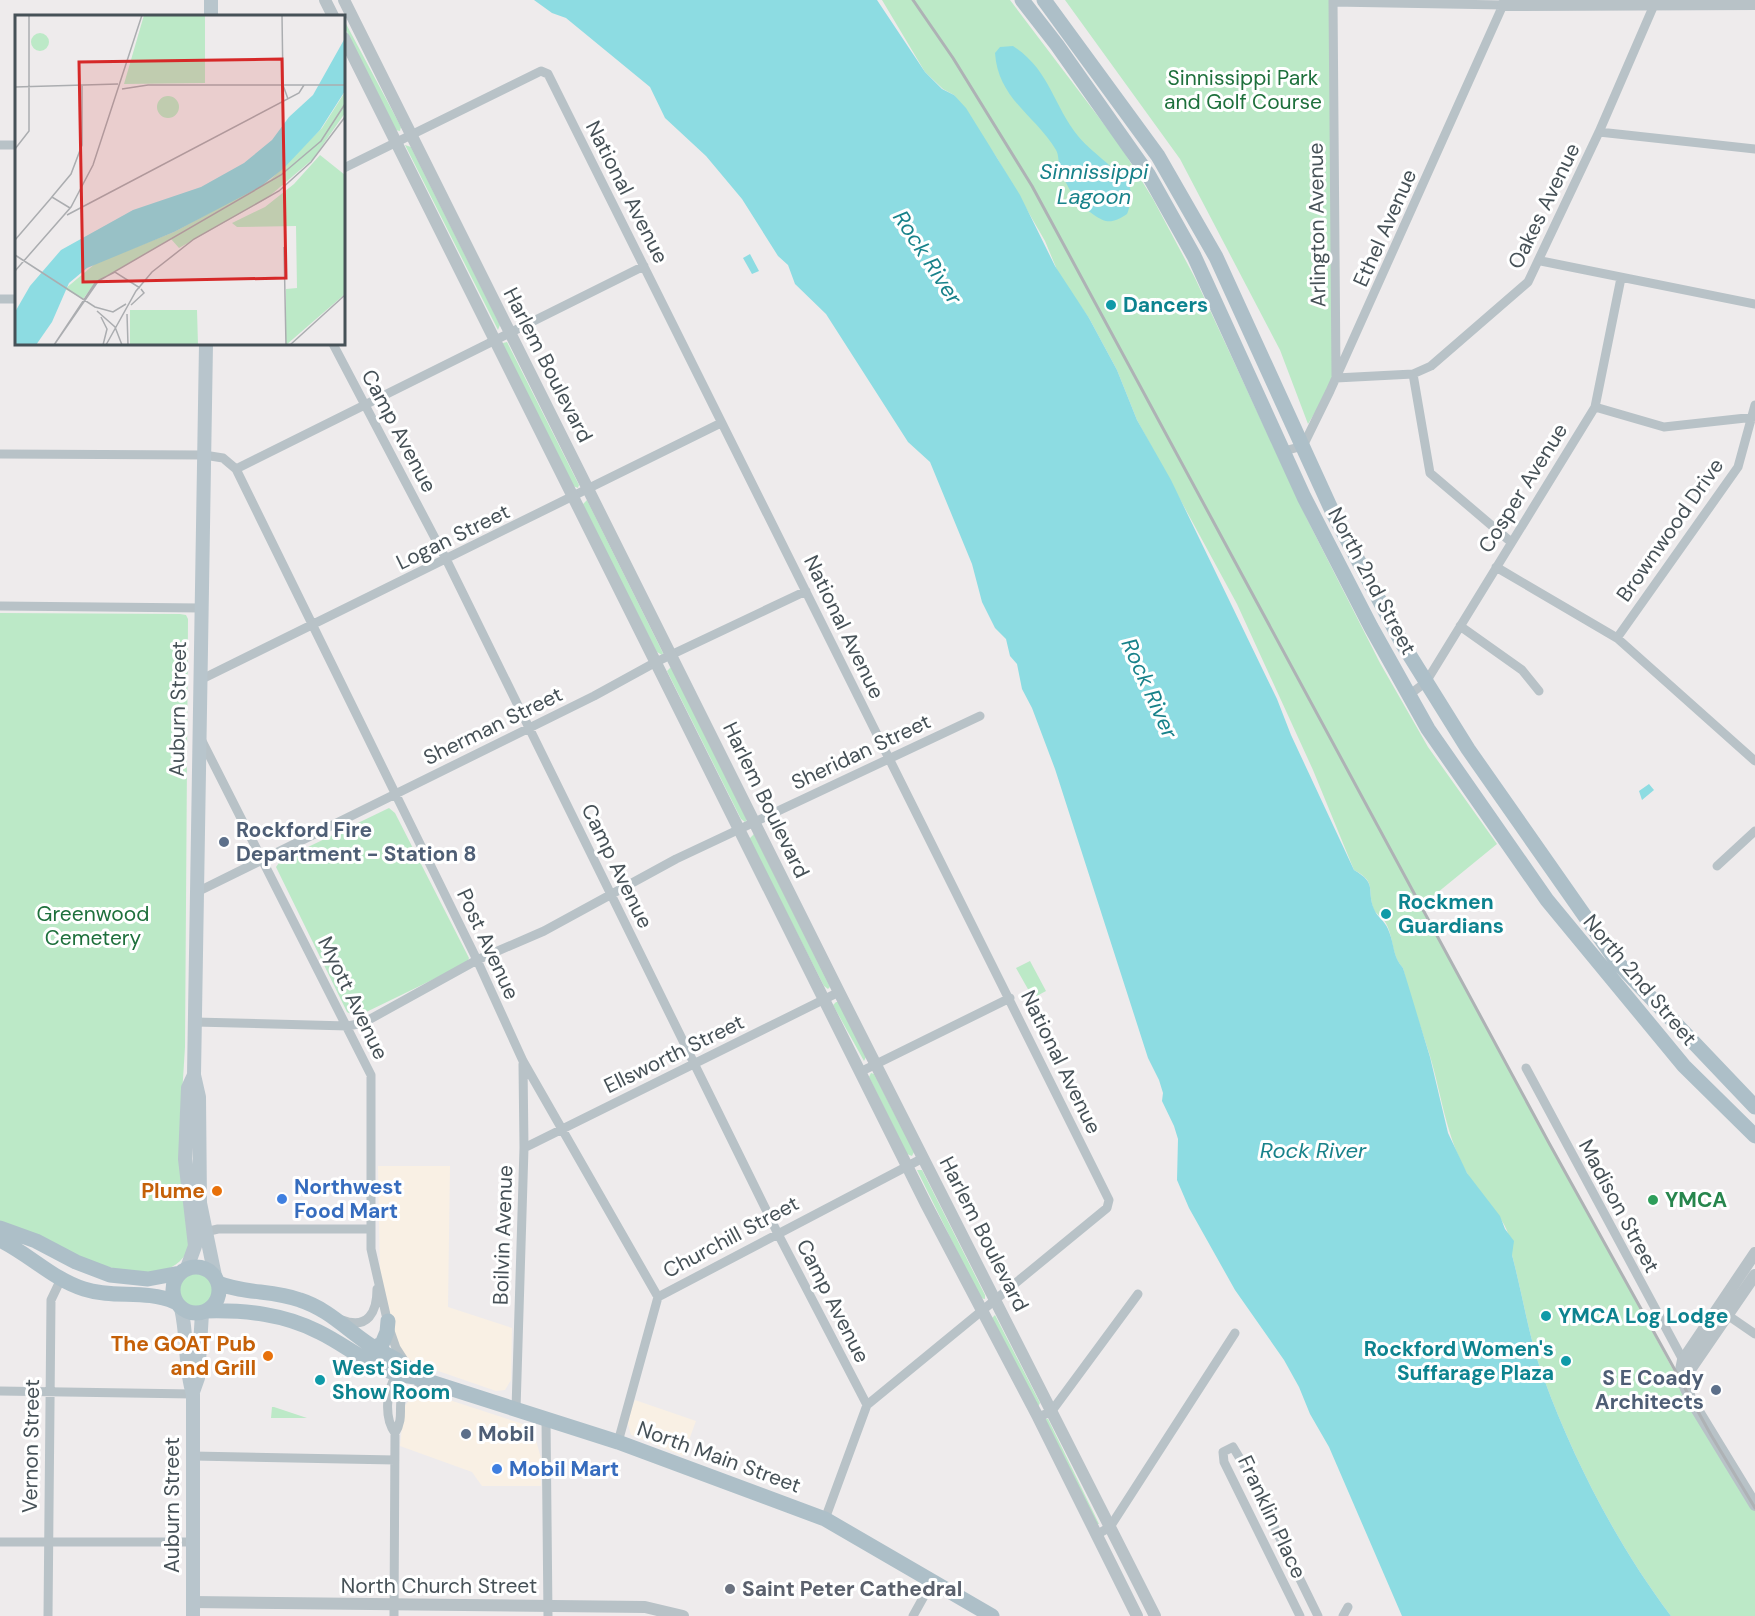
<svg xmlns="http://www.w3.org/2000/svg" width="1755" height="1616" font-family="'DM Sans',sans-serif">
<rect width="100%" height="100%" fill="#eeebec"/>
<!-- commercial -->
<path fill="#f9f0e4" d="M378,1166h72l-2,141 64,21 -1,52 -6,10 -9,1 -81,-28 -8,-5 -11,-15 -16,-67z
M419,1395h15l92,30 7,5 8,28v28h-59l-10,-14 -72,-26 4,-39 7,-9z
M635,1400l61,21 -13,35 -52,-21 -4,-14z"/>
<!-- green -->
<path fill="#bce9c7" d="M882,0h128l109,144 34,55 42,79 112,241 73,144 48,84 69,97 -76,62 250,460 84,139v111h-84c-53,-70 -97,-155 -127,-237 -15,-40 -21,-83 -32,-124 0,-36 -29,-53 -45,-82 -21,-37 -25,-76 -37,-117 -9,-29 -20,-58 -27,-88 -13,-14 -8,-31 -19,-48 -3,-4 -7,-5 -10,-10 -8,-21 4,-27 -20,-40l-41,-100 -76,-166 -100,-184 -20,-50 -28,-52 -29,-41 -15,-36 -48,-83 -43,-63 -11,-6 -18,-17z
M1065,0h268l3,378 -28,46 -28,-74 -100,-191z
M344,20l57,107 -1,4 -5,-1 -51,-104z
M405,145l6,2 89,178 -2,5z
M507,342l72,143 -1,3 -5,-2 -70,-140v-3z
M587,500l76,153 -1,2 -5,-3 -75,-147z
M0,613l180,1 6,1 2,4 -3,428 -5,80 9,120c-24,63 -150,-8 -189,-25z
M671,667l76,153 -2,2 -4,-3 -74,-148z
M389,808l6,5 74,145 -2,5 -111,54 -9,-5 -71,-145 5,-7z
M754,834l76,153 -2,2 -4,-3 -75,-147z
M1030,961l16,30 -13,7 -17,-30z
M836,1002h3l27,55 -2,4 -31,-56z
M871,1073l3,1 40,78 -2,4 -5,-2 -38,-77z
M917,1170h5l63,125v4l-5,-1z
M178 1290a18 18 0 1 1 36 0a18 18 0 1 1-36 0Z
M995,1315l45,88 -2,4 -46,-89z
M272,1407h2l33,11h-36z
M1045,1419h3l51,105h-2z"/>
<!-- water -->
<path fill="#8ddce2" d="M534,0h343l48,72 17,17 12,6 12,13 54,87 35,71 34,52 28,52 20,50 34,60 106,219 14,36 63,135c24,14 12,19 20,39 3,8 11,12 14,20 7,16 4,26 15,39l27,89 18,76 19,40 33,43 5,13 9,12 -2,14c11,41 17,84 32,124 30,82 74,167 127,237h-269l-73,-169 -19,-33 -11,-27 -15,-27 -49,-70 -46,-82 -12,-28 1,-41 -4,-13 -12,-25 1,-8 -4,-13 -11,-22 -93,-289 -23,-61 -10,-19 -5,-25 -7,-8 -4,-17 -11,-11 -13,-26 -10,-38 -42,-102 -22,-20 -82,-128 -31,-30 -7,-19 -10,-9 -36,-57 -36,-43 -41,-38 -15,-31 -84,-69 -14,-5z
M1013,46c37,24 40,59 65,90 9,11 20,19 30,28 4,3 5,8 9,11 3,3 9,4 11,8 5,7 2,25 -1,31 -14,9 -20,10 -33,1 -17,-12 -27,-26 -34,-47 -2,-6 -1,-13 -4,-18 -20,-34 -58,-51 -61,-97l5,-6z
M750,254l9,17 -7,3 -9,-16z
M1649,784l5,6 -12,10 -3,-9z"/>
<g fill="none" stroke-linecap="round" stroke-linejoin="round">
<!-- minor -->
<path stroke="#b8c2c7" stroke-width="9" d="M1333,0l3,376
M1599,132l156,17
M0,145h16
M344,168l197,-97 7,3 561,1126 -2,8 -240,197 -42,114
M1541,261l214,43
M0,299h16
M333,344l114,217 330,671 90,173
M1413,374l17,99 81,69
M1336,378l77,-4 18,-8 97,-84 71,-150 55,-127
M1595,407l69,20 91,-10
M1284,451l19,-5 27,-55 173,-386 -170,-3
M0,454l204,1 19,3 13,11 241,491 46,101 135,236
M236,469l408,-203
M1496,567l121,71 138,123
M0,606l201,2
M1460,626l62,44 17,21
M1617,638l121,-171 17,-62
M200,680l521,-257
M1409,695l17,-13 169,-275 26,-129
M201,739l170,336v174l18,79 7,20 9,14
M1717,866l38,-35
M197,892l397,-196 62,-34 150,-71
M195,1022l153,4 15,-3 114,-63 67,-29 132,-72 304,-143
M1526,1068l157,292
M860,1072l150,-74
M524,1148l315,-156
M205,1232l13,-3h153
M1723,1312l32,22
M342,1320c26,10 35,-8 35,-31
M0,1391l193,3
M516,1409l8,-261 -1,-84
M1038,1417l13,-5 87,-118
M546,1419l2,197
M395,1433c-11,-15 -9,-42 1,-57
M618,1442l40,-145 265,-139
M193,1456l202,4
M1096,1535l14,-8 125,-194
M0,1542h192
M48,1616l3,-316 10,-21
M394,1616l1,-183c16,-25 -14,-42 41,-47
M913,1616l20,-36
M1300,1616l-76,-154 -1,-10 10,-5 12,20 73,149
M1343,1616l5,-9"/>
<!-- tertiary -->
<path stroke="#b8c2c7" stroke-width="12" d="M325,0l8,16
M344,0l495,992 316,624
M1503,5l252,-1
M344,38l582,1166 112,213 99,199
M1755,1253l-72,107 -3,15 11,25 64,105
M1690,1390l-1,-19 66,-96
M193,1602l452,5 38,9"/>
<!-- secondary -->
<path stroke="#b8c5cc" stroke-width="14" d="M211,16v-16
M206,344l-12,731 5,22 1,106 15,73
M187,1268l8,-22 -10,-87 3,-71 6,-13
M181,1308c7,29 3,58 12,86v222
M193,1392l5,-14 4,-65"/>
<!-- primary -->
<path stroke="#adbfc8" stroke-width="15" d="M1022,0l35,45 91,129 46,82 110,241 67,130 57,102 119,171 137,166 71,70
M1044,0l114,156 58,101 117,256 69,130 66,106 149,213 138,145
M0,1228l36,13 40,21 34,13 38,4 32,-6
M0,1240c29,14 54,40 84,49 31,10 60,0 91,13
M173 1290a23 23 0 1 1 46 0a23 23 0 1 1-46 0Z
M218,1283c27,11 55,7 82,17 28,9 46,29 70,45 16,10 35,16 45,32
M206,1311c40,-1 78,3 113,21 33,16 58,42 96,45l203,65 207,77 167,97
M369,1349l13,-5 5,-12 1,-11"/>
<!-- rail -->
<path stroke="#aeb2b5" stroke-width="3" d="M913,0l40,58 79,128 517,957 162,292 44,73"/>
</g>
<!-- markers -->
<g fill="#0f9aa8" stroke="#fff" stroke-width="2">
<circle cx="1111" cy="305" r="6"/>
<circle cx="1386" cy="914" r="6"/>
<circle cx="1546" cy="1316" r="6"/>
<circle cx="1566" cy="1361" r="6"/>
<circle cx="320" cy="1380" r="6"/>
</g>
<g fill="#5c6f8a" stroke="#fff" stroke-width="2">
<circle cx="224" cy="842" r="6"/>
<circle cx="1716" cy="1390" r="6"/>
<circle cx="466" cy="1434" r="6"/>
</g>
<g fill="#e8710a" stroke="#fff" stroke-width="2">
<circle cx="217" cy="1191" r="6"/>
<circle cx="268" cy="1356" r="6"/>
</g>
<g fill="#3f7fe0" stroke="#fff" stroke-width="2">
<circle cx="282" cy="1199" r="6"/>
<circle cx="497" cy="1469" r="6"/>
</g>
<circle fill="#2e9e5b" stroke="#fff" stroke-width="2" cx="1653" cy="1200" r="6"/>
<circle fill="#6b7280" stroke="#fff" stroke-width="2" cx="730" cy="1589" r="6"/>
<g text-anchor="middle" stroke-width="6" stroke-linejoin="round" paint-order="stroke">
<!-- park labels -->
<g font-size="21" fill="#1e703c" stroke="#fff">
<text x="1243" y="85">Sinnissippi Park<tspan x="1243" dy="24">and Golf Course</tspan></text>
<text x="93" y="921">Greenwood<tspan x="93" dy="24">Cemetery</tspan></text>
</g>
<!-- street labels -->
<g font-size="21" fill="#465157" stroke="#fff">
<text transform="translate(627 192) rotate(63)" y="7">National Avenue</text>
<text transform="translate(1544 206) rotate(-64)" y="7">Oakes Avenue</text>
<text transform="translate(1317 225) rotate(-91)" y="7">Arlington Avenue</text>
<text transform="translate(1385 228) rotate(-66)" y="7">Ethel Avenue</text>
<text transform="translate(548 365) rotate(63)" y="7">Harlem Boulevard</text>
<text transform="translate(399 431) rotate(62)" y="7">Camp Avenue</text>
<text transform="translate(1523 488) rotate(-58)" y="7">Cosper Avenue</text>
<text transform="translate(1670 530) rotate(-55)" y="7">Brownwood Drive</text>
<text transform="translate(453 537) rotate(-26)" y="7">Logan Street</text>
<text transform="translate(1372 581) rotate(62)" y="7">North 2nd Street</text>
<text transform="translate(844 627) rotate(64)" y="7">National Avenue</text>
<text transform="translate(178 709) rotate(-89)" y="7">Auburn Street</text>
<text transform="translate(493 726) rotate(-26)" y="7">Sherman Street</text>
<text transform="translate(861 752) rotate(-25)" y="7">Sheridan Street</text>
<text transform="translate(766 800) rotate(64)" y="7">Harlem Boulevard</text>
<text transform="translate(617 866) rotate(64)" y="7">Camp Avenue</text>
<text transform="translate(488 944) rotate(65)" y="7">Post Avenue</text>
<text transform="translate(1640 980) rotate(50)" y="7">North 2nd Street</text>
<text transform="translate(353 998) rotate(64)" y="7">Myott Avenue</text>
<text transform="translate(674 1054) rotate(-26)" y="7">Ellsworth Street</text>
<text transform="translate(1061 1062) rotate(64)" y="7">National Avenue</text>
<text transform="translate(1619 1206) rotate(62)" y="7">Madison Street</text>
<text transform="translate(984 1234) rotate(63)" y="7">Harlem Boulevard</text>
<text transform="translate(503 1235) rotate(-88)" y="7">Boilvin Avenue</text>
<text transform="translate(731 1237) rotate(-28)" y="7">Churchill Street</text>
<text transform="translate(833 1301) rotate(63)" y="7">Camp Avenue</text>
<text transform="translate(31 1446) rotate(-89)" y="7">Vernon Street</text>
<text transform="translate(719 1457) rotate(20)" y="7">North Main Street</text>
<text transform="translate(172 1505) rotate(-90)" y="7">Auburn Street</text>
<text transform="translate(1272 1517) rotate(65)" y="7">Franklin Place</text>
<text x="439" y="1593">North Church Street</text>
</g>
<!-- culture labels -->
<g font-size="21" font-weight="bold" fill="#0d838f" stroke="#fff" text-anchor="start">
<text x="1123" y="312">Dancers</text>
<text x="1398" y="909">Rockmen<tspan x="1398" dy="24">Guardians</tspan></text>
<text x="1558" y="1323">YMCA Log Lodge</text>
<text x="1554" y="1356" text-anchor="end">Rockford Women's<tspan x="1554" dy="24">Suffarage Plaza</tspan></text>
<text x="332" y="1375">West Side<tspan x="332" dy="24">Show Room</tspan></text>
</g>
<!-- service labels -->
<g font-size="21" font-weight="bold" fill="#4e5e75" stroke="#fff" text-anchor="start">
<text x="236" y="837">Rockford Fire<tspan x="236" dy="24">Department - Station 8</tspan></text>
<text x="1704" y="1385" text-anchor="end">S E Coady<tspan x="1704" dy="24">Architects</tspan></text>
<text x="478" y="1441">Mobil</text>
</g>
<!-- shop labels -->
<g font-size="21" font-weight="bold" fill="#366cbe" stroke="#fff" text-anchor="start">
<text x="294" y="1194">Northwest<tspan x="294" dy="24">Food Mart</tspan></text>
<text x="509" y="1476">Mobil Mart</text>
</g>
<!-- food labels -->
<g font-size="21" font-weight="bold" fill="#c56008" stroke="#fff" text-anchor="end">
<text x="205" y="1198">Plume</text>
<text x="256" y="1351">The GOAT Pub<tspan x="256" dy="24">and Grill</tspan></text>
</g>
<!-- leisure labels -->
<g font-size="21" font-weight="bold" fill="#27864d" stroke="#fff" text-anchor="start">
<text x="1665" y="1207">YMCA</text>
</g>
<!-- worship labels -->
<g font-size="21" font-weight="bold" fill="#5b616d" stroke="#fff" text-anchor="start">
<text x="742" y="1596">Saint Peter Cathedral</text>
</g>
<!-- water labels -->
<g font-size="22" font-style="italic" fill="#18828a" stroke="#fff">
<text x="1094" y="179">Sinnissippi<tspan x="1094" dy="25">Lagoon</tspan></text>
<text transform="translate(928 257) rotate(57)" y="8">Rock River</text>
<text transform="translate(1150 688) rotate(66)" y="8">Rock River</text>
<text x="1313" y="1158">Rock River</text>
</g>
</g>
<!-- overview -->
<g transform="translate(15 15)">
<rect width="330" height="330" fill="#eeebec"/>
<path d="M129,0h61v68l-81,1zM16 27a9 9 0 1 1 18 0a9 9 0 1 1-18 0ZM330,77v21l-32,46 -47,40 -87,49 -8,-9 -76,44 -12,16 -18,-10 31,-26 78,-31 96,-52 52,-52zM142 92a11 11 0 1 1 22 0a11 11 0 1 1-22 0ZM305,140l25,20v119l-59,51v-56l11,-1 -1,-62 -59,1 -5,-4 33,-16 29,-23zM115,295h67l1,35h-68z" fill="#bce9c7"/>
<path d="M330,23v53l-25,39 -36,38 -24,19 -86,45 -87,36 -18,15 -17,39 -16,23h-21v-33l15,-26 31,-36 72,-40 68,-23 43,-24 28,-23 17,-23 24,-22z" fill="#8ddce2"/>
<path fill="none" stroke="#abadb0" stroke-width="1.5" d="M267,0l1,70 5,14M0,72l103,-3M107,74l26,-4h197M0,134l14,-18v-116M36,183l20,-24 11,-29v-59M52,200l232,-122 5,-8M0,225l37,-43 18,11M269,232l2,98M0,240l80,52 18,5 13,-8M0,256l56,-64 22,-42 49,-150M116,290l13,-12 -3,-4M82,296l18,16 7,18M112,299l1,31M86,302l6,12 -4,16M39,330l45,-65 16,-8 25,16M39,330l41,-62 186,-108 40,-34 24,-37M91,330l30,-54 16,-19 42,-33 85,-48 32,-29 34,-45M275,330l55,-50"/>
<path fill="#d62828" fill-opacity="0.15" stroke="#d62828" stroke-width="3" d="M267,44l4,219 -203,4 -4,-220z"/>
<rect width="330" height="330" fill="none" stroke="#465157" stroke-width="3"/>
</g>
</svg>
